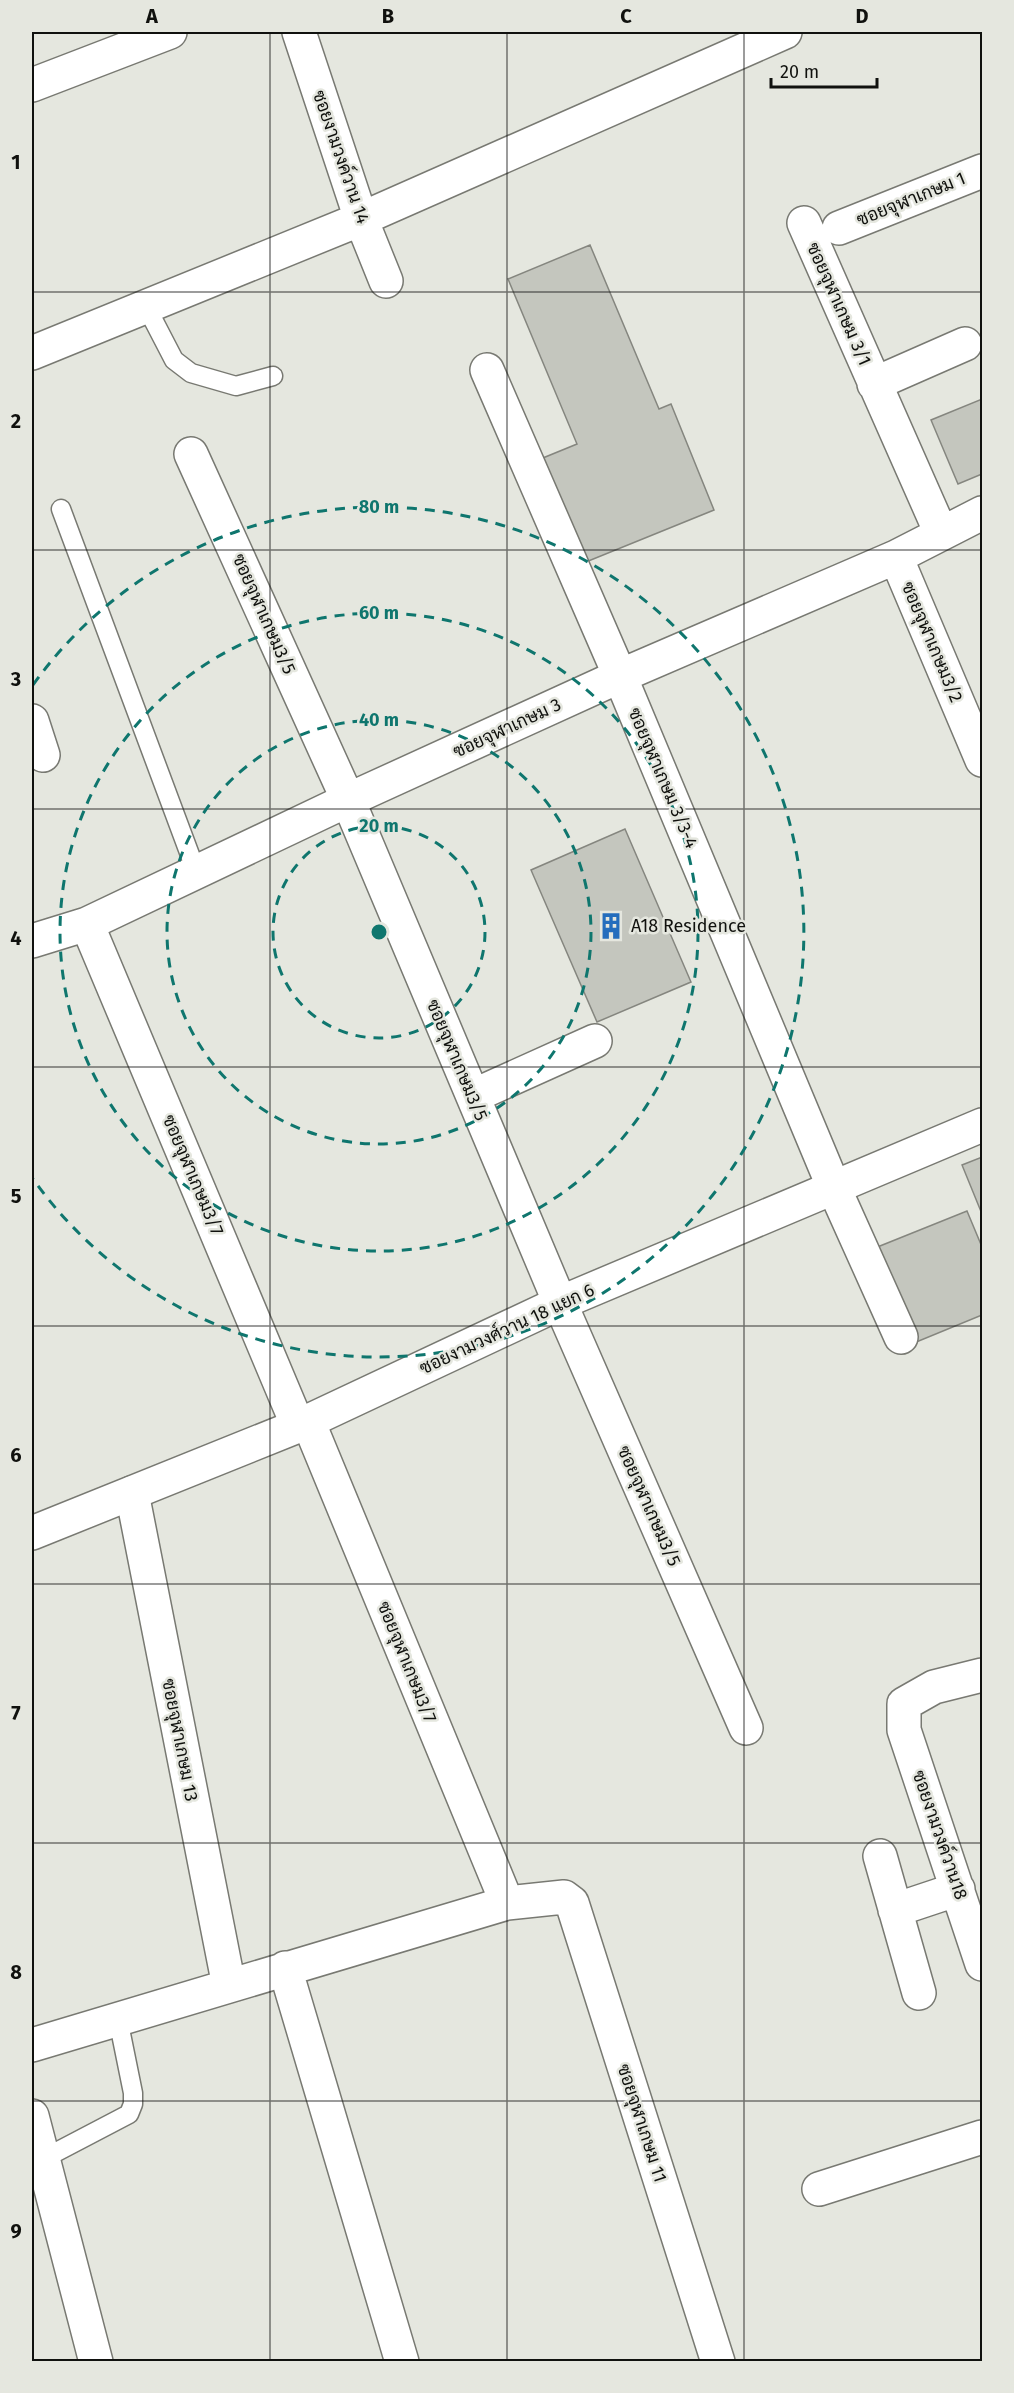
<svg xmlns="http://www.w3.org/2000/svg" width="1014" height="2393" font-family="'Fira Sans',Sarabun,sans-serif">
<rect width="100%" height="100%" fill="#e5e7df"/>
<!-- building -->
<path fill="#c4c6be" stroke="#85867f" stroke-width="1.5" d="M590,245l69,164 12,-5 43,106 -133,54 -43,-104 39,-16 -69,-165z
M982,399v75l-24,10 -27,-64z
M625,829l66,153 -94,40 -66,-152z
M982,1157v57l-20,-49z
M967,1211l15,36v68l-73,30 -39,-95z"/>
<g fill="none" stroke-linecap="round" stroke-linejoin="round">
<defs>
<path id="service" d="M146,306l28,54 17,13 45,13 37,-10
M61,509l135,362
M43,2159l86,-45 4,-10v-11l-15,-74"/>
<path id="minor" d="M299,32l62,187 25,62
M32,85l138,-53
M804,223l137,310
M839,228l143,-57
M32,353l329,-134 424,-187
M487,370l133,306 214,512 67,149
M874,384l91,-40
M191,454l157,346 212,503 186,425
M896,557l86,203
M32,721l11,34
M87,924l211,502
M32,941l55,-17 261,-124 272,-124 276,-119 86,-44
M473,1096l122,-55
M308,1421l199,482
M132,1493l97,493
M982,1675l-48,12 -30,17v26l78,234
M880,1856l39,137
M895,1910l63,-21
M285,1968l117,394
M32,2045l475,-142 57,-6 8,6 146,459
M819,2189l163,-52"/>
<path id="tertiary" d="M32,1533l266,-107 262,-123 422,-178
M32,2116l64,246"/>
</defs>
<!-- service casing -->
<use href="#service" stroke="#787972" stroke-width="21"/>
<!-- minor casing -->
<use href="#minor" stroke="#787972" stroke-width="36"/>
<!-- tertiary casing -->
<use href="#tertiary" stroke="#787972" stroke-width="36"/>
<!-- service -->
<use href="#service" stroke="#fff" stroke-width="18"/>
<!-- minor -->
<use href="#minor" stroke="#fff" stroke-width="33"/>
<!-- tertiary -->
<use href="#tertiary" stroke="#fff" stroke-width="33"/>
</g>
<!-- grid -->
<path fill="none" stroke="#10110e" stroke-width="1.5" stroke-opacity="0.55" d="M270,32v2330M507,32v2330M744,32v2330M32,292h950M32,550h950M32,809h950M32,1067h950M32,1326h950M32,1584h950M32,1843h950M32,2101h950"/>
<!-- distance rings -->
<g fill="none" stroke="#0f766e" stroke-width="3" stroke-dasharray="10 8">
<circle cx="379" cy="932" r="106"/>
<circle cx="379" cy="932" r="212"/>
<circle cx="379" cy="932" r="319"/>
<path d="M33 685A425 425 0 1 1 33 1179"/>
</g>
<!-- icons -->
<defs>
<symbol id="building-bare" viewBox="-9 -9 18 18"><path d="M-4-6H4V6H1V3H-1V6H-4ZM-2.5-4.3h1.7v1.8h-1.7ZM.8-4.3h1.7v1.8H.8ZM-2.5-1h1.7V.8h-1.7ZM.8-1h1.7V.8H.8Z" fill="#246dbd" stroke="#e5e7df" stroke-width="2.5" paint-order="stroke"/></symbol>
</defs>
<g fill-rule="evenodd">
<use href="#building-bare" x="592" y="907" width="38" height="38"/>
</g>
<g text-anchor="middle" stroke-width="5" stroke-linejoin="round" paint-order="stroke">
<!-- street labels -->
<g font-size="18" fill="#10110e" stroke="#e5e7df">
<text transform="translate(341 157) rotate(71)" y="6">ซอยงามวงค์วาน 14</text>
<text transform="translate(911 199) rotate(-22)" y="6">ซอยจุฬาเกษม 1</text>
<text transform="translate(839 304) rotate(66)" y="6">ซอยจุฬาเกษม 3/1</text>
<text transform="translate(264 614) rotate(66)" y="6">ซอยจุฬาเกษม3/5</text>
<text transform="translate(932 642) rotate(67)" y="6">ซอยจุฬาเกษม3/2</text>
<text transform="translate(507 728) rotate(-25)" y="6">ซอยจุฬาเกษม 3</text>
<text transform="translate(663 778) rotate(67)" y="6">ซอยจุฬาเกษม 3/3-4</text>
<text transform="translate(457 1060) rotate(67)" y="6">ซอยจุฬาเกษม3/5</text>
<text transform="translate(193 1175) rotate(67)" y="6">ซอยจุฬาเกษม3/7</text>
<text transform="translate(507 1329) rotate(-25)" y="6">ซอยงามวงศ์วาน 18 แยก 6</text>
<text transform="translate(649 1506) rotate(66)" y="6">ซอยจุฬาเกษม3/5</text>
<text transform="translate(407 1662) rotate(68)" y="6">ซอยจุฬาเกษม3/7</text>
<text transform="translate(180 1740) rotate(79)" y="6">ซอยจุฬาเกษม 13</text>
<text transform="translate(940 1835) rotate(71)" y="6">ซอยงามวงค์วาน18</text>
<text transform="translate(642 2123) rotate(72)" y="6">ซอยจุฬาเกษม 11</text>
</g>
<!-- poi labels -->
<g font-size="18" fill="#10110e" stroke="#e5e7df" text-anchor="start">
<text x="631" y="932">A18 Residence</text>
</g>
</g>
<circle cx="379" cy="932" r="9" fill="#0f766e" stroke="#e5e7df" stroke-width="3"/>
<g font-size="18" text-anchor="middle" font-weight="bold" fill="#0f766e" stroke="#e5e7df" stroke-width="5" stroke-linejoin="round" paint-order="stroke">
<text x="379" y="513">80 m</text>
<text x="379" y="619">60 m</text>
<text x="379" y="726">40 m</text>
<text x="379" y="832">20 m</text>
</g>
<!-- border -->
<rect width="1014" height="2393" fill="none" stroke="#e5e7df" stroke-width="66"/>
<!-- scale -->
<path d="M771 78v9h106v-9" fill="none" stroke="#10110e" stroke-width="3"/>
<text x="780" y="78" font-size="18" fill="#10110e" stroke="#e5e7df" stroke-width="4.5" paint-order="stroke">20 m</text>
<rect x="33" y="33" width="948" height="2327" fill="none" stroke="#10110e" stroke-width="2"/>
<g font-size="20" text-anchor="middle" font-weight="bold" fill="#10110e">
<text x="152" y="23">A</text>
<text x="388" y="23">B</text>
<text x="626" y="23">C</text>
<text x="862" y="23">D</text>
<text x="16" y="169">1</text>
<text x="16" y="428">2</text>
<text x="16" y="686">3</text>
<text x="16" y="945">4</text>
<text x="16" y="1203">5</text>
<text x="16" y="1462">6</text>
<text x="16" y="1720">7</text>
<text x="16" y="1979">8</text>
<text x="16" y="2238">9</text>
</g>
</svg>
